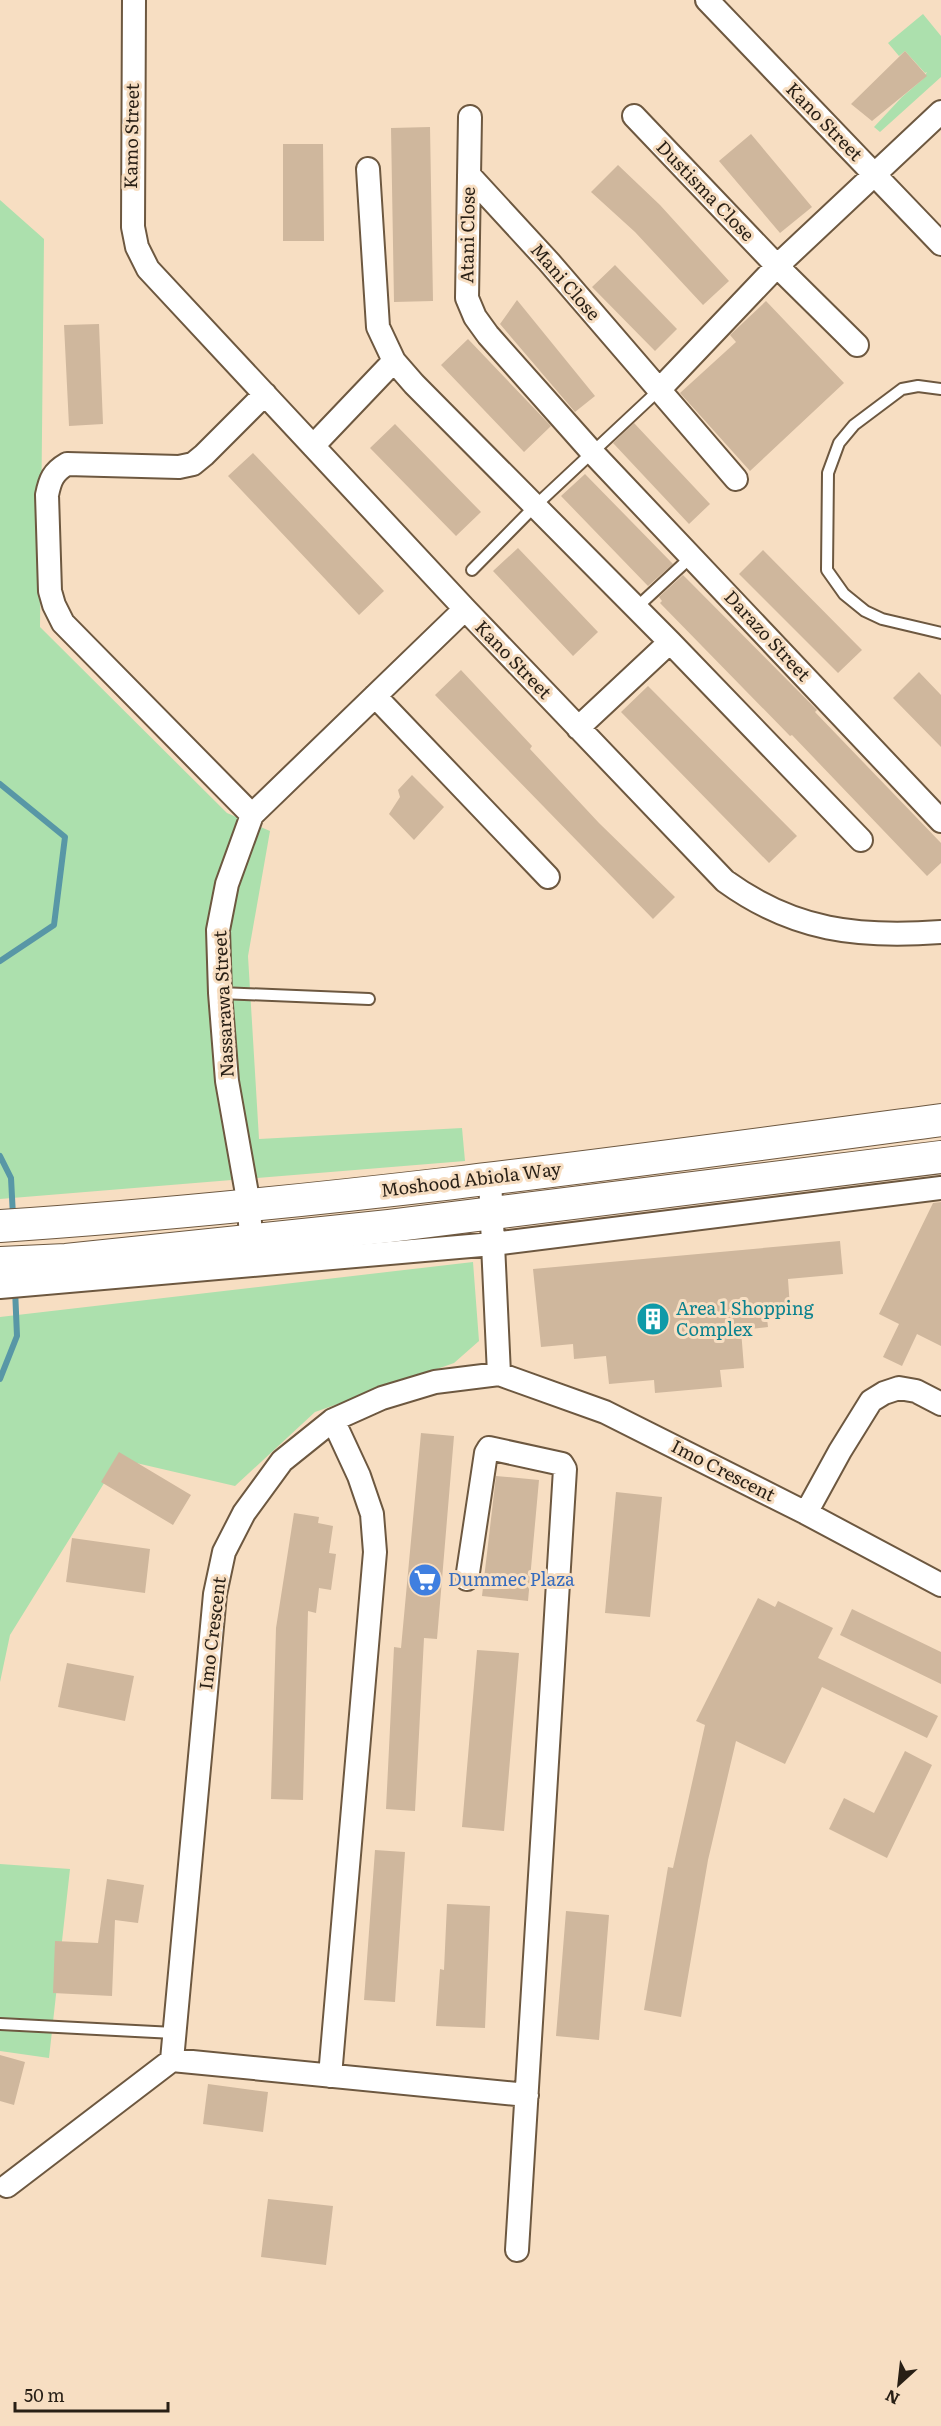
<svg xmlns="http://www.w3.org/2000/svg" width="941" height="2426" font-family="Literata,serif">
<rect width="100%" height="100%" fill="#f7dec2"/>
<!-- green -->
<path fill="#ace0ad" d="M923,14l18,22v41l-61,55 -6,-5 28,-30 21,-18 4,-7 -2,1 -20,-22 -6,5 -11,-13z
M0,200l44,39 -4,388 187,186 43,18 -22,125 11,183 203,-11 3,33 -465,38z
M473,1262l6,79 -25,22 -139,49 -80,74 -116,-27 -109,176 -10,47v-365z
M0,1864l70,5 -21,189 -49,-7z"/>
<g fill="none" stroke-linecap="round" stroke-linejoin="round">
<!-- stream -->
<path stroke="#5897a6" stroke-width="6" d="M0,784l65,53 -11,88 -54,36
M0,1156l11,22 2,38
M0,1379l17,-43 -2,-47"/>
</g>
<!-- building -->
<path fill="#cfb79d" d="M905,51l22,25 -55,45 -21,-17z
M430,127l3,174 -39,1 -3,-174z
M751,134l61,73 -32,26 -61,-72z
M283,144h40l1,97h-41z
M618,165l42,40 69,76 -26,24 -68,-73 -44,-40z
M615,265l62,64 -22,22 -63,-64z
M517,300l78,96 -20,16 -75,-88z
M766,301l78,82 -94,88 -70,-78 56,-51 -6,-7z
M99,324l4,100 -34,2 -5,-101z
M468,339l83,87 -27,26 -83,-87z
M634,423l76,81 -21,20 -76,-81z
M395,424l86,88 -25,24 -86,-88z
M253,453l131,138 -25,24 -131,-139z
M585,474l88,90 -25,22 -87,-90z
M518,548l80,84 -25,24 -80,-85z
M763,550l99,100 -24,23 -99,-99z
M683,575l134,135 -2,2 126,131v20l-14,13 -135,-141 -2,1 -130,-133 2,-2 -3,-4z
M461,670l71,76 -2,3 69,74 76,74 -22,22 -218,-224z
M919,672l22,23v52l-48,-49z
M648,686l149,150 -28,27 -148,-151z
M412,775l32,32 -30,33 -25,-26 11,-17 -2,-7z
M941,1202v144l-24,-12 -15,32 -19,-9 16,-33 -20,-10 54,-111z
M840,1241l3,33 -55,5 2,29 -24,2 2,17 -27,3 3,38 -24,2 2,17 -67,6 -1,-13 -45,4 -3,-28 -32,3 -1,-15 -32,3 -8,-78z
M421,1433l33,3 -17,203 -13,-1 -9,173 -29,-2 8,-162 7,1z
M119,1452l72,43 -18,30 -72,-43z
M496,1476l43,4 -11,121 -46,-5z
M616,1492l46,5 -12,120 -45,-4z
M294,1513l25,4 -1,6 15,3 -4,27 7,1 -5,36 -12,-2 -3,25 -8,-2 -5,189 -32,-1 5,-171z
M72,1538l78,11 -5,44 -79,-11z
M758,1598l17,9 3,-6 55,27 -15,30 120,58 -11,22 -105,-51 -37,77 -49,-23 -28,119 -27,157 -37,-7 24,-143 5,1 32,-143 -9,-4z
M852,1609l89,43v32l-101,-49z
M477,1650l42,3 -15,178 -42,-4z
M67,1663l67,13 -9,45 -67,-14z
M905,1751l27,14 -45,93 -58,-29 15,-31 30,15z
M375,1850l30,2 -10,150 -31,-2z
M107,1879l37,6 -6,38 -23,-3 -3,76 -59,-3 2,-52 43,2z
M447,1904l43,2 -5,122 -49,-2 4,-57 4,1z
M566,1911l43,4 -10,125 -43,-4z
M0,2055l25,7 -11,43 -14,-4z
M208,2084l60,8 -5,40 -60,-8z
M268,2199l65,7 -7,59 -65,-8z"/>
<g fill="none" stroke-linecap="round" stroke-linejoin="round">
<defs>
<path id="service" d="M941,389l-23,-3 -16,3 -48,36 -15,18 -11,30 -1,97 17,24 21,17 17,8 59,14
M472,570l63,-64 124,-116
M636,608l55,-51
M220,993l149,6
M0,2024l174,9"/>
<path id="minor" d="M134,0l-1,227 4,20 11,22 317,340 260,272c69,50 133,57 216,51
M707,0l234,244
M634,116l143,150 80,79
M470,117l-3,181 8,19 13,18 104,117 349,369
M368,169l10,158 16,34 20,23 256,258 191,198
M469,175l80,87 187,217
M659,390l118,-124 164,-154
M313,446l81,-85
M375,696l173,181
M578,728l92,-86
M252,815l-189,-192 -9,-18 -4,-14 -3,-96c3,-15 6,-23 20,-31l112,3 14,-3 11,-9 61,-61
M490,1179l9,195
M251,1241l-2,-36 -22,-124 -7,-88 -2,-63 9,-46 25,-69 213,-206
M0,1287l493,-43 448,-56
M806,1513l34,-62 31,-50 13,-8 15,-5 17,3 25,13
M467,1579l19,-126 3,-5 73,16 3,5 -48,781
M172,2060l43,-466 9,-42 20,-39 38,-52 51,-41 49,-22 53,-16 64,-8 106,38 201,101 135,72
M330,2076l45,-524 -3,-38 -13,-38 -26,-56
M7,2186l165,-126 355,35"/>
<path id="secondary" d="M0,1226c315,-21 628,-64 941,-106
M0,1263l66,-3 323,-34 552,-69"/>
</defs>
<!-- service casing -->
<use href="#service" stroke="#6d5840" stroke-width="14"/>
<!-- minor casing -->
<use href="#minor" stroke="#6d5840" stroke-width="26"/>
<!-- secondary casing -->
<use href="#secondary" stroke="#6d5840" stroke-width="34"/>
<!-- service -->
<use href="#service" stroke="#fff" stroke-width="10"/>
<!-- minor -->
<use href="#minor" stroke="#fff" stroke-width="22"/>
<!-- secondary -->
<use href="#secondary" stroke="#fff" stroke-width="32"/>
</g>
<!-- icons -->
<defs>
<symbol id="building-disc" viewBox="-11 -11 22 22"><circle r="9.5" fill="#0f9aa8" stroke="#f7dec2"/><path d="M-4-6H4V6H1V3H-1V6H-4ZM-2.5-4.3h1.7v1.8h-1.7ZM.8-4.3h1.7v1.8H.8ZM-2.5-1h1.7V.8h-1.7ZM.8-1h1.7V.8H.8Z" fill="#fff"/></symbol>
<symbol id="supermarket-disc" viewBox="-11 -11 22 22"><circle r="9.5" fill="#3f7fe0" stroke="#f7dec2"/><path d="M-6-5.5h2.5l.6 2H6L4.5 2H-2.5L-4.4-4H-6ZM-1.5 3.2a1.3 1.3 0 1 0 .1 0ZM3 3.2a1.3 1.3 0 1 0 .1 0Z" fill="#fff"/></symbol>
</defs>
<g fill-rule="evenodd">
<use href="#building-disc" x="634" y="1300" width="38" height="38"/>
<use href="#supermarket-disc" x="406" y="1561" width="38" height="38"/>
</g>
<g text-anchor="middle" stroke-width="6" stroke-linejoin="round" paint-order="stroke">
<!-- street labels -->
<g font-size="18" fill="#281f15" stroke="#f7dec2">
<text transform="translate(824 122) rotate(46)" y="6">Kano Street</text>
<text transform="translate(132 136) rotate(-89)" y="6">Kamo Street</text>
<text transform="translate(705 191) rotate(46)" y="6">Dustisma Close</text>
<text transform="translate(468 235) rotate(-89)" y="6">Atani Close</text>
<text transform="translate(565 282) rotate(49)" y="6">Mani Close</text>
<text transform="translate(767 636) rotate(47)" y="6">Darazo Street</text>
<text transform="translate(513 660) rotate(46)" y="6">Kano Street</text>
<text transform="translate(224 1004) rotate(-93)" y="6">Nassarawa Street</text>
<text transform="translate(471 1180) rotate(-7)" y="6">Moshood Abiola Way</text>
<text transform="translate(723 1471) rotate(27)" y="6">Imo Crescent</text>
<text transform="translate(213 1633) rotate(-83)" y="6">Imo Crescent</text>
</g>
<!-- culture labels -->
<g font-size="18" fill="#0d838f" stroke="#f7dec2" text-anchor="start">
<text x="676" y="1315">Area 1 Shopping<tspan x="676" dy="21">Complex</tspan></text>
</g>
<!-- shop labels -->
<g font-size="18" fill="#366cbe" stroke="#f7dec2" text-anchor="start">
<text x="448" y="1586">Dummec Plaza</text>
</g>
</g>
<!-- north arrow -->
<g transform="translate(899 2384) rotate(207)" stroke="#f7dec2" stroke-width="4.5" paint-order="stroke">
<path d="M0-4.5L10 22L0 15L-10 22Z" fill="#281f15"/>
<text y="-9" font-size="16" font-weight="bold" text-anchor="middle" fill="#281f15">N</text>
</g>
<!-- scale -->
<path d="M15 2402v9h153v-9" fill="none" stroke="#281f15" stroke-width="3"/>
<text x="24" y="2402" font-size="18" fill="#281f15" stroke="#f7dec2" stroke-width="4.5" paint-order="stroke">50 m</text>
</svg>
